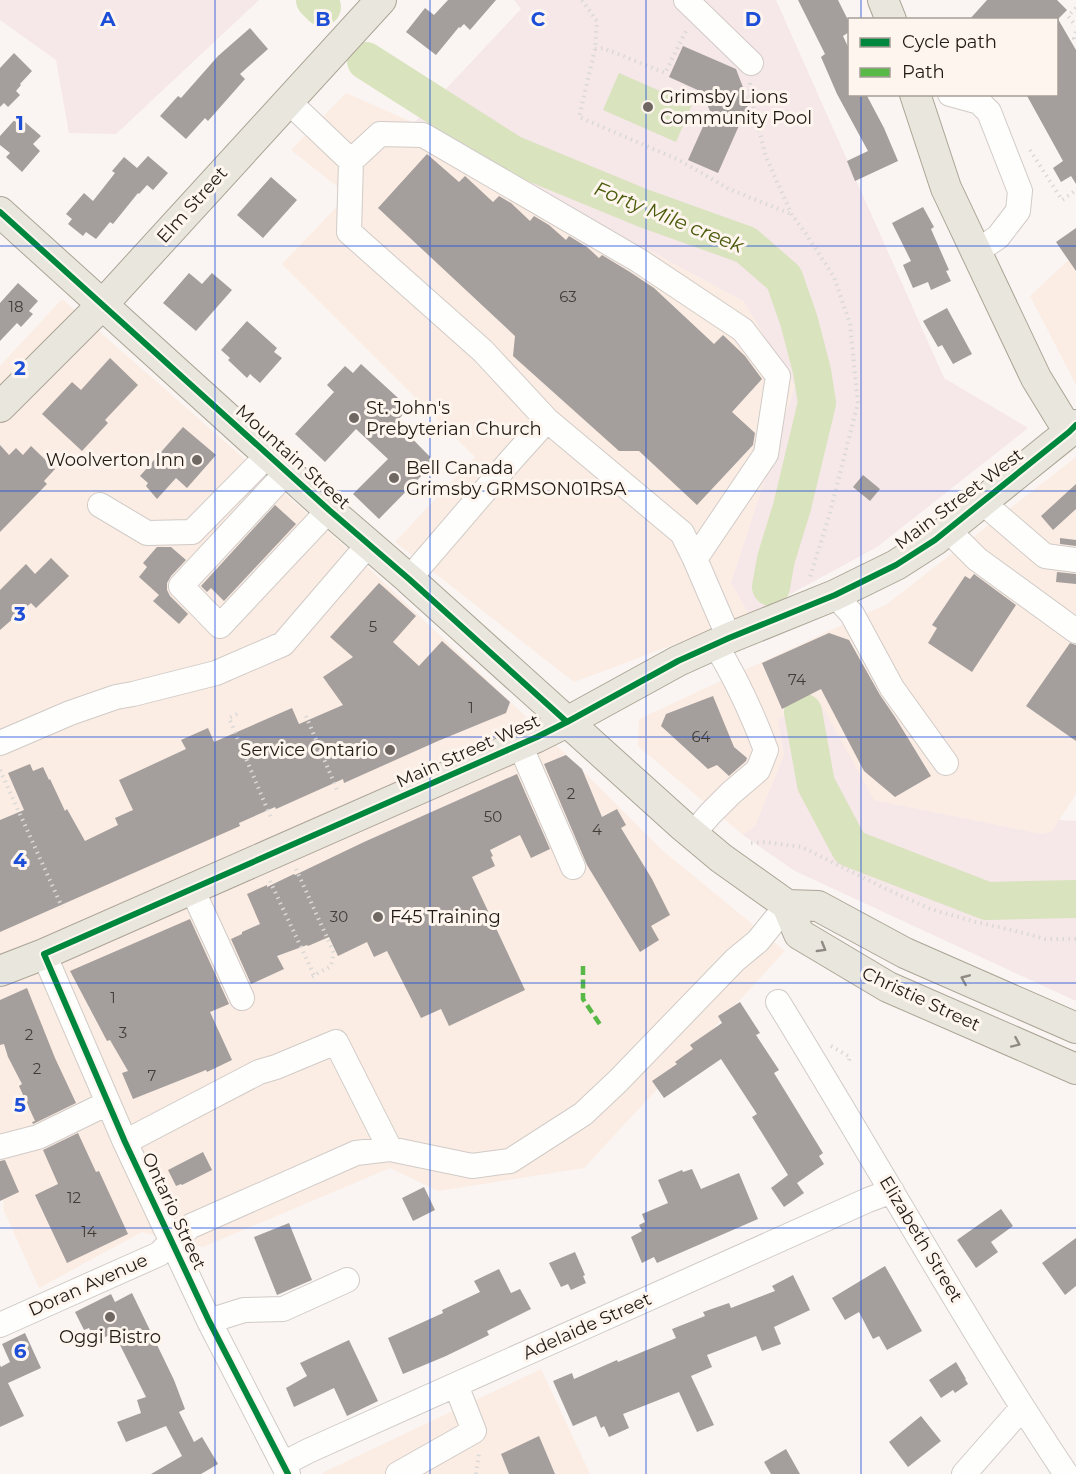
<svg xmlns="http://www.w3.org/2000/svg" width="1076" height="1474" font-family="Montserrat,sans-serif">
<rect width="100%" height="100%" fill="#faf5f2"/>
<!-- built -->
<path fill="#fbede3" d="M346,93l68,30 329,178 52,85 -64,197 19,33 -176,66 -179,-140 80,-85 -193,-193 66,-69 -57,-45z
M1076,253v132l-46,-89z
M62,299l296,259 217,205 87,87 123,101 -201,217 -146,23 -48,-23 -187,79 -61,-15 -103,56 -35,-77 -4,-46v-799z
M1076,457v337l-24,37 -10,3 -169,-34 -55,-98 -40,17 6,36 -29,71 -12,9 -105,-89 1,-27 248,-115z
M541,1369l49,105h-267l-1,-1z"/>
<!-- green -->
<path fill="#f6e7e8" d="M0,0h259l-143,134 -47,-1 -13,-73 -56,-40z
M514,0h262l168,378 84,50 -151,119 -127,69 -19,-33 64,-197 -52,-85 -329,-178 107,-114z
M819,701l55,99 168,34 10,-3 7,-11 17,1v180l-281,-130 -52,-36 12,-9 29,-71 -6,-36z"/>
<!-- water -->
<path fill="#d9e3be" d="M619,73l73,32 -16,37 -73,-32z"/>
<g fill="none" stroke-linecap="round" stroke-linejoin="round">
<!-- river -->
<path stroke="#d9e3be" stroke-width="38" d="M315,0l7,7
M366,61l146,93 131,54 103,37 38,33 15,43 13,50 5,32 -25,104 -16,52 -5,28
M803,712l13,72 34,64 137,53 89,-2"/>
</g>
<!-- building -->
<path fill="#a49e9c" d="M448,0h48l-26,30 -6,-6 -4,4 -1,-1 -23,28 -30,-23 19,-24 9,7z
M798,0h40l11,22v10l-6,4 6,13v45h17l18,34 14,33 -43,20 -8,-20 21,-10 -31,-57 -16,-37 4,-3z
M987,0h70l10,10 -9,9 18,31v134l-5,-8 -10,6 -8,-14 10,-7 -37,-67h30v-74h-87z
M250,28l18,21 -28,25 5,5 -37,42 -3,-3 -19,21 -26,-23 18,-20 3,2 37,-42z
M683,46l53,23 13,34 -31,70 -30,-13 22,-49 -8,-19 -33,-15z
M14,53l18,18 -12,13 1,1 -5,6 4,4 -12,12 -4,-4 -4,4v-39z
M18,116l23,20 -8,8 7,7 -18,21 -16,-15 4,-4 -10,-8v-9z
M427,154l32,28 6,-6 28,26 6,-6 12,7 19,18 4,-5 15,9 17,15 3,-4 18,11 12,11 3,-3 28,17 24,16 60,56 9,-9 22,21 17,23 -30,33 23,21 -2,12 -56,60 -58,-54h-20l-106,-95 2,-20 -137,-128z
M148,156l20,17 -15,17 -6,-5 -8,9 -1,-1 -25,31 -3,-2 -14,17 -10,-7 -3,4 -15,-12 4,-5 -6,-5 18,-21 9,8 22,-28 -3,-2 12,-14 13,11z
M271,177l26,23 -34,38 -26,-23z
M923,207l11,20 -3,2 18,41 -3,1 5,10 -20,9 -3,-8 -15,6 -10,-23 8,-4 -19,-38z
M1076,228v43l-20,-29z
M189,273l13,11 10,-11 20,17 -36,41 -33,-28z
M18,283l20,18 -9,10 4,3 -12,13 -4,-4 -17,18v-38z
M947,308l25,46 -19,10 -11,-19 -4,2 -15,-26z
M247,321l30,27 -3,4 8,6 -22,25 -10,-9 -3,4 -19,-18 2,-2 -9,-8z
M110,358l28,27 -33,35 3,3 -26,28 -40,-37 30,-32 9,8z
M361,364l48,44 -13,14 39,40 -56,57 -26,-25 35,-35 -32,-30 -31,33 -30,-28 39,-42 -7,-7 18,-19 8,7z
M183,427l33,28 -29,33 -11,-10 -19,21 -11,-13 2,-3 -8,-7z
M0,445l9,10 7,-7 7,7 8,-9 24,23 -11,12 3,3 -47,48z
M863,475l17,14 -10,12 -17,-14z
M1076,484v25l-23,21 -12,-14z
M275,505l21,19 -72,77 -13,-13 -4,4 -6,-6z
M1060,538l16,2v6l-16,-2z
M157,547h14l15,13 -15,16 -4,7v7l3,6 18,18 -9,10 -26,-23 6,-6 -20,-18 8,-10 -4,-4z
M51,558l18,18 -33,32 -5,-5 -31,27v-40l26,-26 9,10z
M1057,572l19,2v10l-20,-2z
M974,574l42,31 -44,67 -44,-29 9,-15 -5,-3 33,-49 5,3z
M379,583l37,33 -23,26 26,24 23,-25 68,61 -4,11 -68,28 -94,42 -1,-4 -67,30 -1,-2 -36,16 1,3 -240,106v-112l24,-10 -16,-37 22,-9 3,7 10,-4 6,13 1,-1 15,32 2,-2 18,32 33,-16 -3,-7 18,-8 -14,-30 67,-31 -5,-9 27,-12 6,14 78,-34 7,16 44,-19 -20,-28 30,-20 -23,-20z
M829,633l20,7 31,55 15,22 36,59 -36,21 -31,-26 -43,-82 -39,20 -20,-46z
M1070,643l6,2v96l-50,-35z
M713,696l21,51 13,11 -1,3 -17,15 -12,-11 -9,4 -47,-43 5,-12z
M566,755l16,14 20,48 15,-8 9,16 -5,3 31,51 18,36 -19,11 8,14 -19,12 -53,-87 -43,-101z
M517,774l33,75 -19,9 -11,-23 -30,15 3,6 -2,1 4,9 -23,11 53,113 -76,36 -8,-17 -20,9 -34,-67 -13,6 -7,-15 -29,14 -9,-19 -21,9 -1,-1 -30,11 7,13 -33,15 -20,-45 11,-5v-2l18,-8 -13,-30 20,-9v2l27,-13 1,1 69,-33z
M190,919l39,85 -19,8 22,48 -25,12 -1,-2 -73,29 -11,-26 6,-2 -18,-31 -3,1 -37,-70z
M27,988l28,70 21,45 -43,21 -1,-2 3,-1 -16,-35 3,-2 -14,-27 -4,-13 -4,1v-45z
M740,1002l20,31 -4,2 23,35 -5,3 49,80 -4,3 5,8 -27,19 7,10 -20,14 -13,-19 17,-13 -36,-58 5,-3 -36,-55 -57,39 -12,-17 25,-17 -2,-2 18,-13 -3,-4 32,-22 -4,-7z
M78,1133l18,39 3,-1 29,63 -61,29 -32,-68 23,-11 -15,-34z
M203,1152l9,18 -30,15 -1,-1 -5,2 -8,-16z
M5,1160l14,32 -19,9v-40z
M692,1169l9,20 38,-16 19,46 -101,44 -3,-6 -12,6 -11,-26 11,-6 -3,-6 6,-3 -3,-8 26,-11 -10,-23 24,-10 1,2z
M424,1187l11,23 -22,11 -11,-23z
M1001,1209l12,17 -22,16 7,10 -22,16 -19,-28z
M289,1223l23,57 -35,15 -23,-58z
M1076,1238v48l-11,9 -23,-32z
M575,1252l10,23 -2,1 3,7 -15,7 -3,-6 -7,3 -12,-24z
M885,1266l37,65 -35,19 -8,-14 -6,3 -14,-27 -14,8 -13,-22z
M499,1269l12,24 9,-4 11,20 -44,22 2,4 -43,21 -43,18 -15,-36 55,-25 -1,-3 38,-18 -6,-11z
M793,1275l17,35 -36,17 7,17 -19,7 -6,-15 -49,19 5,12 -21,9 23,49 -17,7 -18,-40 -56,22 6,14 -20,9 -5,-11 -3,2 -5,-12 -23,10 -20,-45 19,-8 2,6 43,-19 1,2 58,-24 -4,-9 33,-13 -2,-4 26,-9 2,5 44,-17 -3,-5z
M132,1293l42,87 11,29 -6,3 15,30 8,-5 16,27 -17,10h-50l31,-18 -16,-30 -40,16 -9,-20 24,-9 -4,-13 9,-3 -32,-64 -11,5 -1,-3 -5,2 -2,-4 -2,2 -4,-7 -5,2 -9,-18 36,-18 4,8z
M25,1333l16,35 -33,15 16,33 -24,11v-62l1,2 9,-5 -8,-18z
M349,1340l29,61 -31,15 -13,-28 -40,19 -8,-19 21,-12 -7,-13z
M956,1362l10,17h-1l3,5 -13,9 -2,-3 -12,8 -12,-18z
M921,1416l20,25 -33,26 -19,-25z
M539,1436l16,38h-46l-8,-20z
M786,1449l14,25h-29l-7,-12z"/>
<g fill="none" stroke-linecap="round" stroke-linejoin="round">
<defs>
<path id="minor" d="M686,0l65,63
M950,94l29,8 10,10 31,79 -2,20 -20,26 -22,15
M288,101l63,60 -2,71 134,119 64,69 135,113 13,26 34,79
M351,161l29,-27 43,1 215,125 105,70 35,46 -12,78 -71,105
M287,472l-106,114 39,40 109,-116
M982,502l63,54 31,4
M100,505l47,28 45,-1 76,-77
M948,530l29,29 99,72
M409,579l103,-120 35,-39
M835,595l17,19 40,74 54,75
M0,743l70,-30 46,-16 17,-3 83,-21 67,-29 85,-99
M520,745l53,122
M692,835l18,-21 21,-21 27,-23 8,-20c-14,-37 -30,-72 -51,-106
M192,889l50,109
M44,954l81,188 84,179 79,153
M778,1002c97,157 186,319 288,472
M125,1142l134,-70 17,-5 60,-25 54,107
M0,1147l38,-10 70,-34
M209,1321l35,-11 39,-1 64,-29
M0,1325l159,-71 13,-13 19,-15 165,-73 34,-4 82,17 38,-5 73,-47 35,-33 117,-121 23,-19 29,-36
M283,1464l25,-13 560,-251 24,-9
M398,1474l76,-43 -18,-46
M964,1474l58,-66"/>
<path id="major" d="M883,0l8,20
M915,94l31,94 90,190 33,54
M0,212l329,298 80,69 275,248 37,31 66,47 12,29 89,53 188,82
M0,407l103,-103 278,-304
M787,905l31,1 87,47 171,75
M0,971l44,-17 493,-217 30,-15 111,-61 51,-23 106,-43 61,-30 39,-25 134,-108 7,-7"/>
</defs>
<!-- minor casing -->
<use href="#minor" stroke="#d1cbc7" stroke-width="26"/>
<!-- major casing -->
<use href="#major" stroke="#aca596" stroke-width="32"/>
<!-- path -->
<path stroke="#dbd9d8" stroke-width="4" stroke-dasharray="1.5 4.5" stroke-linecap="butt" d="M582,0l15,21 -2,28 -16,68 100,43 50,29 62,25
M1076,8l-8,8 8,10
M1076,32l-2,6 2,4
M595,49l8,-1 62,25 21,-42
M750,83v12l16,62 26,58 14,19 28,43 16,47 8,79 -29,113 -19,61
M1030,150l32,50 14,-10
M237,714l-8,4 42,100
M306,716l31,74
M0,770l62,137
M751,843l14,-1 37,5 76,38 52,24 46,13 36,8 33,9h31
M296,869l38,84 -3,13 -22,12
M270,881l44,94
M831,1046l19,11 -2,7
M476,1474l3,-20"/>
<!-- minor -->
<use href="#minor" stroke="#fefefd" stroke-width="24"/>
<!-- major -->
<use href="#major" stroke="#e9e6de" stroke-width="30"/>
<!-- quiet -->
<path stroke="#58b947" stroke-width="4.5" stroke-dasharray="9 4.5" stroke-linecap="butt" d="M583,966v33l18,27"/>
<defs>
<path id="cycleway" d="M0,212l329,298 80,69 158,143
M288,1474l-79,-153 -84,-179 -81,-188 493,-217 30,-15 111,-61 51,-23 106,-43 61,-30 39,-25 134,-108 7,-7"/>
</defs>
<!-- cycleway casing -->
<use href="#cycleway" stroke="#fdf5ee" stroke-width="10"/>
<!-- cycleway -->
<use href="#cycleway" stroke="#00873e" stroke-width="6"/>
</g>
<!-- one-way arrows -->
<defs><path id="oneway-chevron" d="M-2-3.5L2.5 0L-2 3.5" fill="none" stroke-width="1.6" stroke-linecap="round" stroke-linejoin="round" transform="scale(1.5)"/></defs>
<g stroke="#8f8b84">
<use href="#oneway-chevron" transform="translate(822 948) rotate(30)"/>
<use href="#oneway-chevron" transform="translate(965 979) rotate(-157)"/>
<use href="#oneway-chevron" transform="translate(1016 1043) rotate(24)"/>
</g>
<!-- grid -->
<path fill="none" stroke="#1d4ed8" stroke-width="1.5" stroke-opacity="0.55" d="M215,0v1474M430,0v1474M646,0v1474M861,0v20M861,94v1380M0,246h1076M0,491h1076M0,737h1076M0,983h1076M0,1228h1076"/>
<!-- markers -->
<g fill="#6e6762" stroke="#fdf5ee" stroke-width="2">
<circle cx="648" cy="107" r="6"/>
<circle cx="354" cy="418" r="6"/>
<circle cx="197" cy="460" r="6"/>
<circle cx="394" cy="478" r="6"/>
<circle cx="390" cy="750" r="6"/>
<circle cx="378" cy="917" r="6"/>
<circle cx="110" cy="1317" r="6"/>
</g>
<g text-anchor="middle" stroke-width="6" stroke-linejoin="round" paint-order="stroke">
<!-- number labels -->
<g font-size="15" fill="#423c37">
<text x="568" y="302">63</text>
<text x="16" y="312">18</text>
<text x="373" y="632">5</text>
<text x="797" y="685">74</text>
<text x="471" y="713">1</text>
<text x="701" y="742">64</text>
<text x="571" y="799">2</text>
<text x="493" y="822">50</text>
<text x="597" y="835">4</text>
<text x="339" y="922">30</text>
<text x="113" y="1003">1</text>
<text x="123" y="1038">3</text>
<text x="29" y="1040">2</text>
<text x="37" y="1074">2</text>
<text x="152" y="1081">7</text>
<text x="74" y="1203">12</text>
<text x="89" y="1237">14</text>
</g>
<!-- poi labels -->
<g font-size="18" fill="#221b15" stroke="#fdf5ee" text-anchor="start">
<text x="660" y="103">Grimsby Lions<tspan x="660" dy="21">Community Pool</tspan></text>
<text x="366" y="414">St. John's<tspan x="366" dy="21">Prebyterian Church</tspan></text>
<text x="185" y="466" text-anchor="end">Woolverton Inn</text>
<text x="406" y="474">Bell Canada<tspan x="406" dy="21">Grimsby GRMSON01RSA</tspan></text>
<text x="378" y="756" text-anchor="end">Service Ontario</text>
<text x="390" y="923">F45 Training</text>
<text x="110" y="1343" text-anchor="middle">Oggi Bistro</text>
</g>
<!-- street labels -->
<g font-size="18" fill="#221b15" stroke="#fdf5ee">
<text transform="translate(192 205) rotate(-48)" y="6">Elm Street</text>
<text transform="translate(293 457) rotate(42)" y="6">Mountain Street</text>
<text transform="translate(959 499) rotate(-37)" y="6">Main Street West</text>
<text transform="translate(468 751) rotate(-24)" y="6">Main Street West</text>
<text transform="translate(921 999) rotate(25)" y="6">Christie Street</text>
<text transform="translate(174 1211) rotate(65)" y="6">Ontario Street</text>
<text transform="translate(921 1239) rotate(59)" y="6">Elizabeth Street</text>
<text transform="translate(88 1285) rotate(-24)" y="6">Doran Avenue</text>
<text transform="translate(587 1326) rotate(-24)" y="6">Adelaide Street</text>
</g>
<!-- water labels -->
<g font-size="20" font-style="italic" fill="#4a5b0b" stroke="#fdf5ee">
<text transform="translate(669 217) rotate(22)" y="7">Forty Mile creek</text>
</g>
</g>
<g font-size="20" text-anchor="middle" font-weight="bold" fill="#1d4ed8" stroke="#fdf5ee" stroke-width="6" stroke-linejoin="round" paint-order="stroke">
<text x="108" y="26">A</text>
<text x="323" y="26">B</text>
<text x="538" y="26">C</text>
<text x="753" y="26">D</text>
<text x="20" y="130">1</text>
<text x="20" y="375">2</text>
<text x="20" y="621">3</text>
<text x="20" y="867">4</text>
<text x="20" y="1112">5</text>
<text x="20" y="1358">6</text>
</g>
<!-- legend -->
<rect x="848" y="18" width="210" height="78" fill="#fdf5ee" stroke="#a59e97" stroke-width="1.5"/>
<rect x="860" y="38" width="30" height="9" fill="#00873e" stroke="#a59e97" stroke-width="1.5"/>
<text x="902" y="48" font-size="18" fill="#221b15">Cycle path</text>
<rect x="860" y="68" width="30" height="9" fill="#58b947" stroke="#a59e97" stroke-width="1.5"/>
<text x="902" y="78" font-size="18" fill="#221b15">Path</text>
</svg>
